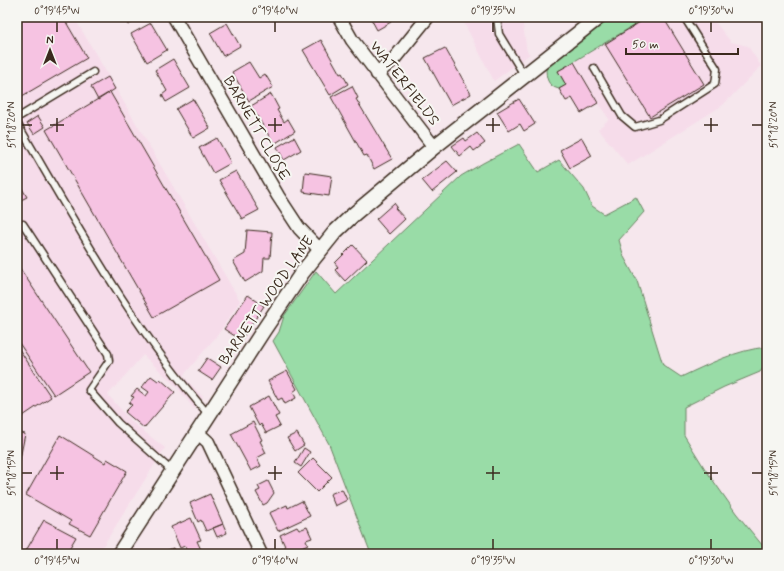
<svg xmlns="http://www.w3.org/2000/svg" width="784" height="571" font-family="Mynerve,sans-serif">
<rect width="100%" height="100%" fill="#f6e7ed"/>
<filter id="ink" filterUnits="userSpaceOnUse"><feTurbulence type="fractalNoise" baseFrequency=".025" numOctaves="2"/><feDisplacementMap in="SourceGraphic" scale="8" xChannelSelector="R" yChannelSelector="G"/><feConvolveMatrix kernelMatrix="1 2 1 2 8 2 1 2 1" color-interpolation-filters="sRGB"/></filter>
<g filter="url(#ink)">
<!-- built -->
<path fill="#f6dcea" d="M17,17h57l166,284 -21,32 -36,43 20,21 -9,12 -17,-22 -34,-32 -35,40 24,27 33,26 -67,106h-81z
M461,17h61l5,35 3,2 -36,27z
M607,17h104l20,25 17,4 13,20 -38,39 -95,60 -30,-36 11,-10 -11,-16 -31,-54z"/>
<!-- green -->
<path fill="#99dca7" stroke="#6a8362" d="M607,17h41l-90,54 8,14 -7,4c-12,-3 -13,-11 -13,-23z
M519,144l19,28 21,-12 25,29 8,17 12,8 32,-17 8,15 -25,28 5,17 13,24 26,84 18,12c28,-13 55,-27 86,-30v16l-7,9 -36,15 -40,20v28l21,34 31,44 31,38v3h-396l-42,-110 -56,-103 6,-9 5,-16 32,-45 20,23 125,-118 22,-13z"/>
<!-- building -->
<path fill="#f6c3e2" stroke="#3b2a1e" d="M17,17h46l24,41 -70,41z
M123,17h18l-13,8z
M370,17h18l3,5 -14,8z
M648,17h15l41,67 -54,33 -45,-73z
M151,23l16,27 -20,12 -16,-28z
M227,23l13,23 -17,10 -13,-23z
M321,40l19,34 2,-1 6,11 -18,11 -27,-45z
M445,48l26,46 -20,11 -26,-47z
M173,59l17,29 -24,14 -4,-7 5,-4 -12,-21z
M249,62l10,16 6,-4 8,13 -24,14 -17,-29z
M574,62l24,41 -17,10 -9,-15 -6,3 -7,-12 7,-4 -8,-14z
M108,77l7,12 -17,11 -7,-13z
M352,86l6,12 -2,1 36,60 -18,10 -7,-14 -3,1 -33,-59z
M110,92l109,188 -65,37 -108,-187z
M271,94l8,15 -2,1 7,12 4,-3 7,12 -21,13 -23,-38z
M193,99l17,29 -17,10 -17,-29z
M519,99l16,25 -11,7 -4,-7 -11,7 -12,-19z
M38,116l7,11 -11,7 -7,-11z
M477,133l8,10 -11,8 -3,-4 -11,9 -8,-10 12,-8 2,3z
M294,137l7,13 -17,10 -7,-13z
M217,138l14,25 -18,10 -14,-25z
M582,138l10,18 -22,12 -10,-18z
M447,161l10,11 -25,20 -10,-12z
M236,171l23,39 -17,9 -23,-39z
M305,172l27,4 -3,20 -26,-4z
M17,180l10,17 -10,5z
M394,203l3,4 -2,1 10,11 -16,15 -13,-15z
M247,230l25,2 -2,26h-6l-1,13 -18,11 -12,-21 12,-7z
M353,245l14,15 -22,21 -10,-11 3,-3 -3,-4z
M17,264l72,108 -35,23 -37,-55z
M248,295l16,11 -23,34 -17,-11z
M17,346l34,51 -34,23z
M207,358l14,9 -9,13 -14,-9z
M287,371l10,18 -4,3 3,6 -11,6 -3,-6 -4,2 -10,-19z
M151,376l7,5 2,-2 15,13 -31,36 -19,-16 7,-7 -3,-2 5,-6 -3,-1 6,-7 9,7 3,-4 -7,-5z
M269,396l10,19 -4,2 5,9 -14,7 -5,-9 -2,2 -10,-19z
M253,422l9,18 -2,1 6,12 -9,5 4,8 -10,5 -20,-37z
M17,432l8,2 -6,30h-2z
M297,433l7,12 -9,6 -8,-13z
M60,435l45,28 2,-4 20,12 -37,64 -21,-11 2,-3 -45,-26z
M304,448l6,4 -9,15 -6,-4z
M313,458l19,19 -15,15 -19,-19z
M268,481l6,12 -7,10 -4,2 -7,-13 4,-2 -2,-4z
M342,489l5,11 -12,6 -5,-12z
M210,494l13,30 -17,7 -5,-11 -3,2 -8,-19z
M302,501l8,15 -32,15 -9,-18 18,-8 1,3z
M191,518l10,22 -4,1 6,13h-15l-3,-8 -5,2 -9,-21z
M44,520l32,17 -10,17h-42z
M223,524l4,9 -10,4 -4,-9z
M297,527l2,3 8,-3 5,11 -6,2 2,4 -20,9 -8,-18z
M173,548l3,6h-17z
M307,549l1,4 9,-4 2,5h-23z"/>
<g fill="none" stroke-linecap="round" stroke-linejoin="round">
<defs>
<path id="service" d="M497,17l2,17 25,41
M594,68l28,48 13,11 24,-7 56,-36 2,-15 -33,-52
M17,118l76,-46
M17,123c59,100 114,203 191,291
M23,224l85,130 1,7 -20,29 29,33 54,48"/>
<path id="minor" d="M174,17l104,179 21,32 21,22
M339,17l13,23 82,107
M377,74l17,-15 34,-42
M197,432l11,10 53,112"/>
<path id="tertiary" d="M119,554l144,-223 39,-58 33,-41 19,-18 80,-67 165,-130"/>
</defs>
<!-- service casing -->
<use href="#service" stroke="#3b2a1e" stroke-width="9"/>
<!-- minor casing -->
<use href="#minor" stroke="#3b2a1e" stroke-width="15"/>
<!-- tertiary casing -->
<use href="#tertiary" stroke="#3b2a1e" stroke-width="17"/>
<!-- service -->
<use href="#service" stroke="#f6f6f2" stroke-width="6"/>
<!-- minor -->
<use href="#minor" stroke="#f6f6f2" stroke-width="12"/>
<!-- tertiary -->
<use href="#tertiary" stroke="#f6f6f2" stroke-width="14"/>
</g>
</g>
<!-- ticks -->
<path fill="none" stroke="#3b2a1e" stroke-width="1.5" d="M57,22v10M275,22v10M493,22v10M711,22v10M57,118v14M275,118v14M493,118v14M711,118v14M22,125h10M50,125h14M268,125h14M486,125h14M704,125h14M752,125h10M57,466v14M275,466v14M493,466v14M711,466v14M22,473h10M50,473h14M268,473h14M486,473h14M704,473h14M752,473h10M57,539v10M275,539v10M493,539v10M711,539v10"/>
<g text-anchor="middle" stroke-width="4" stroke-linejoin="round" paint-order="stroke">
<!-- street labels -->
<g font-size="15" fill="#3b2a1e" stroke="#f6f6f2">
<text transform="translate(405 83) rotate(52)" y="5">WATERFIELDS</text>
<text transform="translate(257 128) rotate(60)" y="5">BARNETT CLOSE</text>
<text transform="translate(266 300) rotate(-55)" y="5">BARNETT WOOD LANE</text>
</g>
</g>
<!-- margin -->
<rect width="784" height="571" fill="none" stroke="#f6f6f2" stroke-width="44"/>
<!-- north arrow -->
<g transform="translate(50 50)" stroke="#f6f6f2" stroke-width="3" paint-order="stroke">
<path d="M0-3L7 15L0 10L-7 15Z" fill="#3b2a1e"/>
<text y="-6" font-size="11" font-weight="bold" text-anchor="middle" fill="#3b2a1e">N</text>
</g>
<!-- scale -->
<path d="M626 48v6h112v-6" fill="none" stroke="#3b2a1e" stroke-width="2"/>
<text x="632" y="48" font-size="12" fill="#3b2a1e" stroke="#f6f6f2" stroke-width="3" paint-order="stroke">50 m</text>
<rect x="22" y="22" width="740" height="527" fill="none" stroke="#3b2a1e" stroke-width="1.5"/>
<g font-size="10" text-anchor="middle" fill="#3b2a1e">
<text x="57" y="14">0°19'45"W</text>
<text x="275" y="14">0°19'40"W</text>
<text x="493" y="14">0°19'35"W</text>
<text x="711" y="14">0°19'30"W</text>
<text transform="translate(11 125) rotate(-90)" y="4">51°18'20"N</text>
<text transform="translate(773 125) rotate(-90)" y="4">51°18'20"N</text>
<text transform="translate(11 473) rotate(-90)" y="4">51°18'15"N</text>
<text transform="translate(773 473) rotate(-90)" y="4">51°18'15"N</text>
<text x="57" y="564">0°19'45"W</text>
<text x="275" y="564">0°19'40"W</text>
<text x="493" y="564">0°19'35"W</text>
<text x="711" y="564">0°19'30"W</text>
</g>
</svg>
